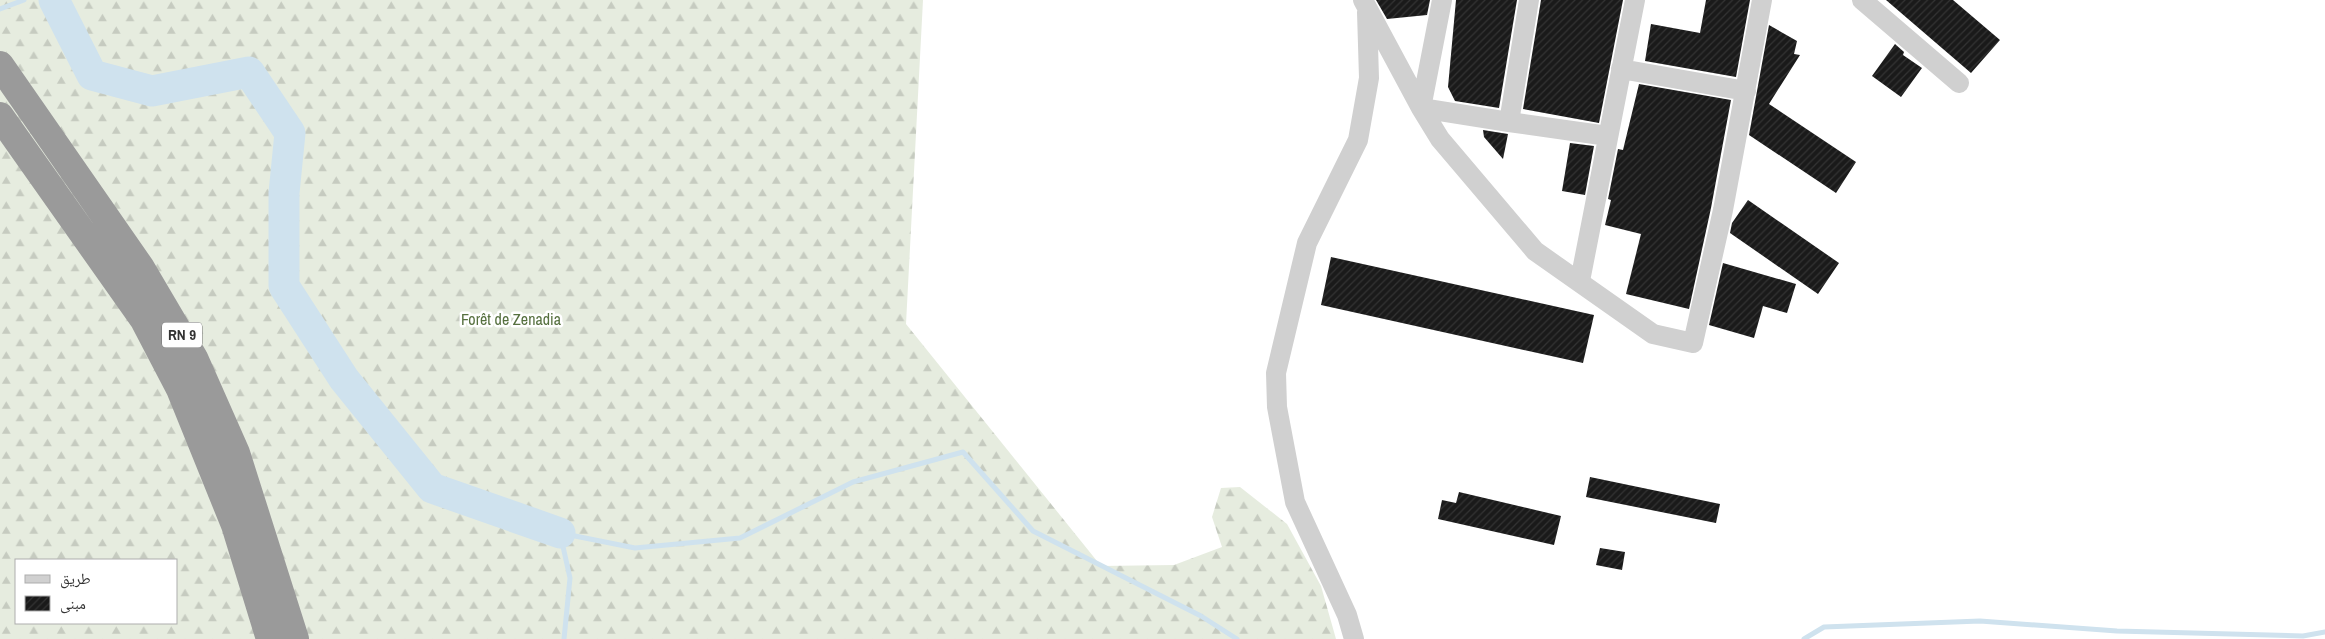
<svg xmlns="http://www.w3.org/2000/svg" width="2325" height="639" font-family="'Archivo Narrow','Noto Naskh Arabic',sans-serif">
<defs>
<pattern id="forest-firs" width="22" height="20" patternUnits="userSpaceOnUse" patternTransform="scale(1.25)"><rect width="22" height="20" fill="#e6ecdf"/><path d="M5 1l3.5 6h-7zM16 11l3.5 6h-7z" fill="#c6cbc0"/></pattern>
<pattern id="building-hatch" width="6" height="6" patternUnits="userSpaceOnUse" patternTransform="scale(1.25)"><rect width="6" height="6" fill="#1a1a1a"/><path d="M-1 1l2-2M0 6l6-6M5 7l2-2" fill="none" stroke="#333"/></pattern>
</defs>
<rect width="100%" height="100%" fill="#fff"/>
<!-- forest -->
<path fill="url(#forest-firs)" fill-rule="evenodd" d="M0,0h923l-17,324 195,242 73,-1 48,-18 -10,-30 9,-29 19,-1 47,37 34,62 15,53h-1336zM16,560h160v63h-160z"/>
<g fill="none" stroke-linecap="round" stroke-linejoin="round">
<!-- stream -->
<path stroke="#cfe2ee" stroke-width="5" d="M0,9l24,-9
M564,639l6,-61 -10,-45 75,15 105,-10 113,-56 110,-30 70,79 168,85 36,23
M1804,639l20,-12 156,-6 137,10 186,5 22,-4"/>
<!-- river -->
<path stroke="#cfe2ee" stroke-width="31" d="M54,0l38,75 60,16 97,-19 41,61 -6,60v93l60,93 88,109 128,45"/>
</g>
<!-- building -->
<path fill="url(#building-hatch)" d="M1376,0h54l-3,15 -40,4z
M1456,0h61l-18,108 -44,-7 -7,-14z
M1541,0h82l-24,123 -76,-14z
M1706,0h44l-14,77 -91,-16 6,-37 49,9z
M1886,0h67l47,40 -29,33z
M1769,25l28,16 -3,13 6,1 -31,49 87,58 -20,31 -87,-58z
M1895,44l9,8 -1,3 19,13 -21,29 -29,-21z
M1639,84l92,16 -20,108 -22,101 -63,-15 15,-60 -36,-9 6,-25 -3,-1 10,-50 5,1z
M1483,130l25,4 -5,25 -19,-22z
M1570,143l24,3 -9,49 -23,-4z
M1748,200l91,63 -21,31 -88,-61 2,-10z
M1331,257l263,58 -11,48 -262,-58z
M1723,263l73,21 -9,29 -24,-7 -9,32 -45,-13z
M1590,477l130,27 -4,19 -130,-26z
M1459,492l102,24 -7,29 -116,-26 4,-19 14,3z
M1600,548l25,4 -3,18 -26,-5z"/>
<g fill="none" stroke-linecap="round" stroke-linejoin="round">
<!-- street -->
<path stroke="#d0d0d0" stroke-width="20" d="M1363,0l58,108 19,31 95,112 118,83 40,9 30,-133 39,-210
M1442,0l-21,108 88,14
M1529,0l-20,122 99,14
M1862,0l97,83
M1621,69l125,22
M1580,281l55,-281
M1354,639l-7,-24 -52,-113 -18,-95 -1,-34 31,-130 51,-103 11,-62 -2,-66"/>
<!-- highway -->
<path stroke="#9a9a9a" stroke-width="28" d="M0,65l141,203 53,90 42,95 59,186
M0,116l144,204 36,69 55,136 35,114"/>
</g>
<g text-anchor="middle" stroke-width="5" stroke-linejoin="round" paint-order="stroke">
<!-- shield labels -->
<rect fill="#fff" stroke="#707070" stroke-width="1" x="162" y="322.5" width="40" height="25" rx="4"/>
<g font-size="15" font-weight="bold" fill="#333">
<text x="182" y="340">RN 9</text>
</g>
<!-- park labels -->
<g font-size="16" fill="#56703f" stroke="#fff">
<text x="511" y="325">Forêt de Zenadia</text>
</g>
</g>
<!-- legend -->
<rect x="15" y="559" width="162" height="65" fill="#ffffff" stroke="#adadad"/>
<rect x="25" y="575" width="25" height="8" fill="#d0d0d0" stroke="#adadad"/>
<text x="60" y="584" font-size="15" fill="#333333">طريق</text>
<rect x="25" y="596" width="25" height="15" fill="url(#building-hatch)" stroke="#adadad"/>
<text x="60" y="609" font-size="15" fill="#333333">مبنى</text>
</svg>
